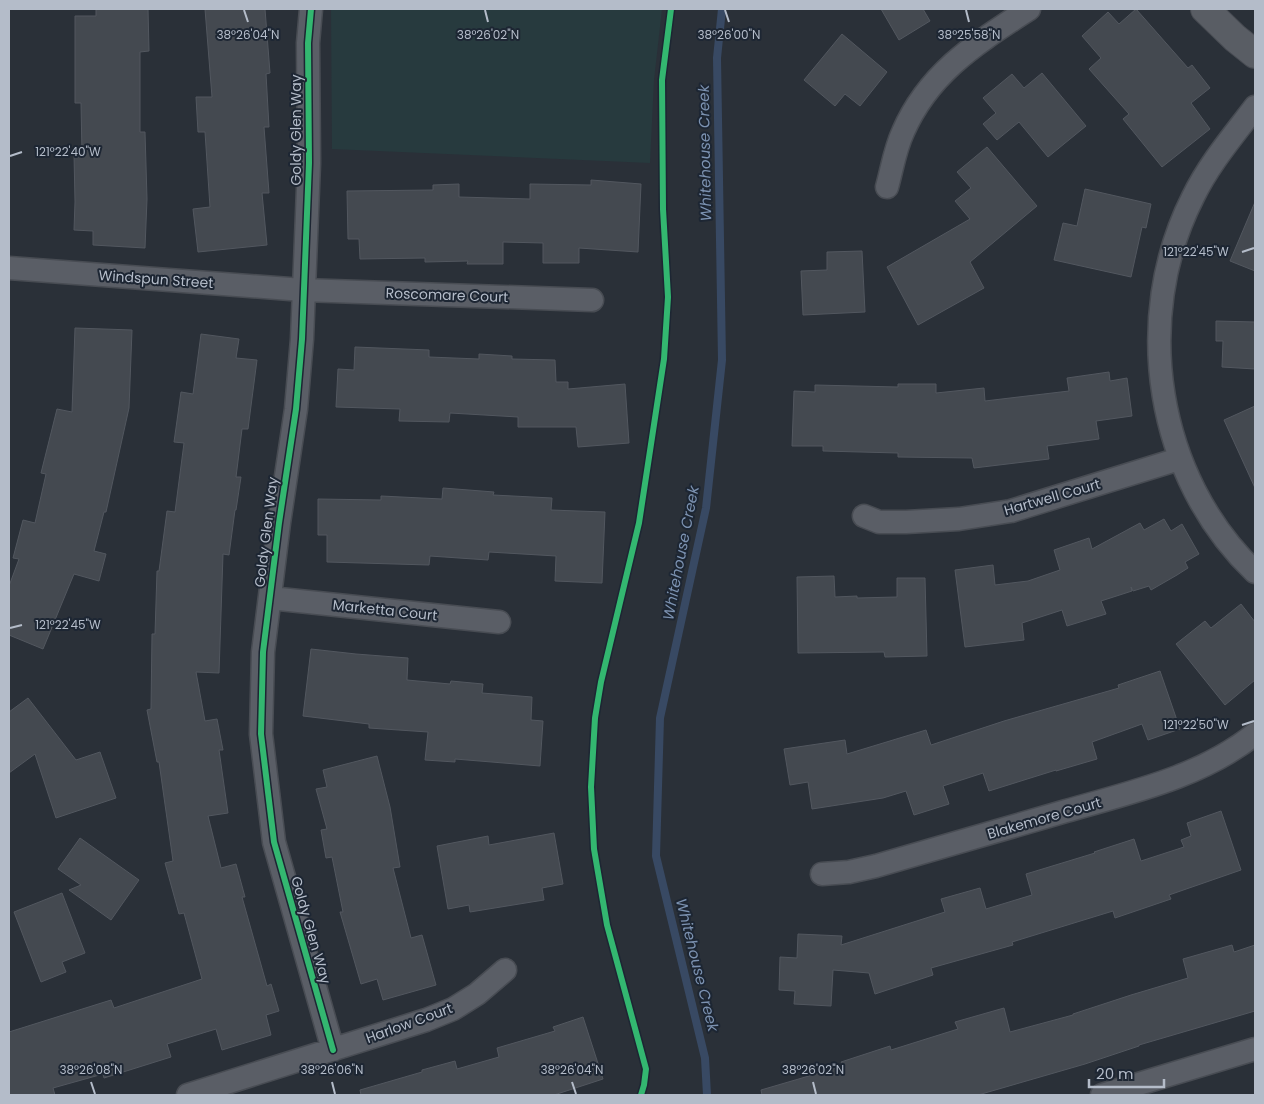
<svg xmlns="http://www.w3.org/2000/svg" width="1264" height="1104" font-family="Poppins,sans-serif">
<rect width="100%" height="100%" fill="#2a3038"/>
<!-- green -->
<path fill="#273a3e" d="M331,9h331l-8,71 -4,83 -318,-14z"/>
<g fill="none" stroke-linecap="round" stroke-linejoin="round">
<!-- stream -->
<path stroke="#384963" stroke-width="8" d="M707,1095l-2,-37 -49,-202 4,-138 46,-210 16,-148 -5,-302 5,-49"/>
</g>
<!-- building -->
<path fill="#444950" stroke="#52575f" d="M96,9h52l1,42 -9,1v80h5l2,67 -2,49 -52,-3v-14l-19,-1 1,-28 -1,-48h8l-1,-51h-6v-87h21z
M205,9h60l5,64 -4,1 3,53h-5l5,66h-7l5,52 -69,7 -5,-43 17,-2 -5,-75h-7l-2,-35h16z
M881,9h42l7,12 -31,19z
M1136,9l52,59 4,-3 18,23 -19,15 19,26 -48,38 -39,-48 6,-5 -40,-45 12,-11 -19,-22 26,-24 11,12z
M842,34l45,38 -27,34 -15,-12 -10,12 -31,-26z
M1042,73l44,53 -38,31 -29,-35 -22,18 -14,-16 13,-11 -13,-15 29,-24 12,14z
M987,147l50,59 -67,56 14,26 -66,37 -31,-58 83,-48 -15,-18 16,-13 -14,-16z
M591,180l50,4 -3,68 -59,-4v15h-36v-20l-40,-1v22h-36l1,-3 -43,1v-4l-65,1 -1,-20h-11l-1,-48 86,-1v-5l26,-1v13l71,2v-15l61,1z
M1085,189l66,15 -5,24 -4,-1 -11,50 -77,-17 9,-37 14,3z
M1255,202v69l-25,-10z
M862,251l3,61 -62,3 -2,-44 26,-1v-18z
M1216,321l39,1v47l-33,-2 1,-26h-7z
M75,328l57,2 -3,78 -23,104h-2l-10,39 12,3 -7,27 -25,-7 -31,75 -34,-14v-49l10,-27 -6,-1 10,-38 12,3 11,-49 -5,-1 16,-64 15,3z
M201,334l38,5 -3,19 21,2 -9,69h-6l-6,48h5l-5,33h-1l-6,45 -6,-1 -4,119 -23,-1 9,49 12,-2 6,31h-4l9,63 -20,3 13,52 15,-4 9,33h-3l25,89 4,-2 8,27 -13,4 5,20 -49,15 -6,-21 -49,15 4,13 -67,21 -1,-4 -50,14 2,7h-46v-63l102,-32 3,8 88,-29 -18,-66 -5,1 -14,-51 8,-2 -14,-99h-2l-10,-52 4,-1 1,-75h3l2,-63h2l8,-60 8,1 9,-69 -10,-1 7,-50 12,2z
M355,347l74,3v7l50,2v-5l33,2v3l43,1 1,22h12v7l57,-5 4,59 -51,4 -2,-20h-58v-10l-68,-4 -1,9 -50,-1 1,-12 -64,-2 2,-38 16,1z
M1109,372l1,9 17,-3 5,38 -36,5 3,18 -52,7 2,13 -75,9 -2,-10 -74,-1v-4l-75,-2v-5h-31l2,-55 21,1v-7l83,2v-3h38v9l48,-5 1,13 84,-10 -2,-13z
M1255,406v82l-31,-68z
M443,488l51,4 -1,3 59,3 -1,12 54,2 -3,71 -47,-2 1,-25 -67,-4 -1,8 -58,-4 -1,9 -102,-3v-27h-9v-36l63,1v-4l61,3z
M1164,519l7,12 11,-7 17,30 -14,8 3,6 -11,7 -26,15 -2,-4 -16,5 -2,-4 1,4 -31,10 5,13 -39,12 -5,-16 -40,13 2,17 -59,7 -10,-77 38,-5 2,20 33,-4 32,-11 -6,-20 35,-12 3,11 48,-26 4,7z
M834,576l1,21 22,-1v2l40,-1v-19h28l2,78 -42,1 -1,-5 -86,1 -1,-76z
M1241,604l14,18v58l-30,25 -49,-61 29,-23 6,7z
M311,649l45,5 52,4 -1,22 43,4 1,-3 32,3 -1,9 50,4 -1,23 12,1 -3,45 -85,-7v3l-30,-2 3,-28 -59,-4v-4l-66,-8z
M1160,671l20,58 -32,11 -6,-16 -50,18 5,17 -41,12v-1l-67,21 -6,-18 -40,13 6,18 -35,11 -8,-24 -23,7 -71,11 -4,-27 -18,3 -6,-36 61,-9 2,14 79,-24 5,15 73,-24 115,-33 -1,-3z
M28,698l48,62 24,-8 16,46 -60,20 -21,-64 -26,19v-61z
M377,756l13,51 10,60 -7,1 18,70 11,-3 14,50 -53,15 -6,-21 -16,5 -21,-72h3l-11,-55 -6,1 -5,-28 6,-1 -11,-40 11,-2 -4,-17z
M1221,811l20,59 -72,25 2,4 -56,19 -2,-7 -101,31 1,3 -82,23 2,7 -58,19 -6,-21 -36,-3 -2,36 -37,-2 1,-13 -16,-1 1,-33 17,1 1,-24 44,2 -1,9 104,-33 -4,-13 39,-11 6,21 46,-14 -6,-21 69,-21 -1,-1 40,-13 7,22 43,-14 -3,-7 10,-4 -4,-13z
M554,833l9,51 -21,4 2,12 -74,12 -1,-7 -21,4 -11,-63 51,-10 1,9z
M80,838l59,42 -28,40 -42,-30 12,-5 -23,-16z
M62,893l23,60 -23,9 4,10 -25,10 -27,-70z
M1232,945l2,7 21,-7v66l-116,34v1l-54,18 -107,31h-216l-1,-5 82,-24 -2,-4 49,-16 1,4 67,-21 -3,-7 49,-14 6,24 63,-17v-1l58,-19 57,-17 -5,-19z
M583,1017l20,62 -49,16h-193l-1,-5 62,-18v-2l33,-9 2,8 42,-12 -2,-9 58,-17 -2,-4z"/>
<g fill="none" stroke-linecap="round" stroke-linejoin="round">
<defs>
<path id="street" d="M311,9l-3,34 1,120 -7,176 -6,70 -17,114 -16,129 -2,82 13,108 59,208
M1255,107c-22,29 -46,57 -62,90 -62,122 -37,281 62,375
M887,187c5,-18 8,-38 16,-55 26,-60 74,-89 126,-123
M9,268l294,22 289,10
M864,516l15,6h27l53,-3 52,-8 168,-52
M270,598l229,24
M822,874l27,-2 27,-6c63,-18 127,-37 190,-55 66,-19 135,-34 189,-77
M188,1095l238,-75 27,-11 24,-15 28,-24
M1102,1095l153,-46"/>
<path id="secondary" d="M1205,9l30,29 20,16"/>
</defs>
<!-- street casing -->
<use href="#street" stroke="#484c53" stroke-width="25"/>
<!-- secondary casing -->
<use href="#secondary" stroke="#484c53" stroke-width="30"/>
<!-- street -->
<use href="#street" stroke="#5a5e66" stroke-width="22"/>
<!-- secondary -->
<use href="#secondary" stroke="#595d64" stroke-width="28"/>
<defs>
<path id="cycleway" d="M311,9l-3,34 1,120 -7,176 -6,70 -17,114 -16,129 -2,82 13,108 59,208
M641,1095l3,-10 2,-16 -39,-144 -13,-76 -3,-62 4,-69 6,-36 38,-159 25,-164 4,-62 -5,-88 -1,-129 9,-71"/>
</defs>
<!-- cycleway casing -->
<use href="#cycleway" stroke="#1d2633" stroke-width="9"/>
<!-- cycleway -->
<use href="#cycleway" stroke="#33b770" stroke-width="6"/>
</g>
<!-- ticks -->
<path fill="none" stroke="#b4bcc9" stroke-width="2" d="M244,10l4,12M485,10l3,12M725,10l4,12M966,10l3,12M10,156l12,-4M1242,252l12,-4M10,628l12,-3M1242,725l12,-4M91,1082l4,12M332,1082l3,12M572,1082l4,12M813,1082l3,12"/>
<g text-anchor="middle" stroke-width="4" stroke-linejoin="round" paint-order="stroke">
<!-- street labels -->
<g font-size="14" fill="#b4bcc9" stroke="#1d2633">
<text transform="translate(296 130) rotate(-90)" y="5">Goldy Glen Way</text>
<text transform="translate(156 279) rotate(4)" y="5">Windspun Street</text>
<text transform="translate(447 295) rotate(2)" y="5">Roscomare Court</text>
<text transform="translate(1052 497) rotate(-16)" y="5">Hartwell Court</text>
<text transform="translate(266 532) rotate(-83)" y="5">Goldy Glen Way</text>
<text transform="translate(385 610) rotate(6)" y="5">Marketta Court</text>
<text transform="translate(1044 818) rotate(-16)" y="5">Blakemore Court</text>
<text transform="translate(311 930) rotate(74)" y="5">Goldy Glen Way</text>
<text transform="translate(409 1023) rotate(-20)" y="5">Harlow Court</text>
</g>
<!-- water labels -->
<g font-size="15" font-style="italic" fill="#7c92b1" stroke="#1d2633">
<text transform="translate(705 153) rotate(-91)" y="5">Whitehouse Creek</text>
<text transform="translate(681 553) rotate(-79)" y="5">Whitehouse Creek</text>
<text transform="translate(697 965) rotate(76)" y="5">Whitehouse Creek</text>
</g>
</g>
<g font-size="12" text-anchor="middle" fill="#b4bcc9" stroke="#1d2633" stroke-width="4" stroke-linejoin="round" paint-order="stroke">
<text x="248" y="39">38°26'04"N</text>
<text x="488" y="39">38°26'02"N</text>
<text x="729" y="39">38°26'00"N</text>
<text x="969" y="39">38°25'58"N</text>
<text x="68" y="156">121°22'40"W</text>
<text x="1196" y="256">121°22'45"W</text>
<text x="68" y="629">121°22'45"W</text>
<text x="1196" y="729">121°22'50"W</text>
<text x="91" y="1074">38°26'08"N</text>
<text x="332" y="1074">38°26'06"N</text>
<text x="572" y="1074">38°26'04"N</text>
<text x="813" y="1074">38°26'02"N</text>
</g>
<!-- border -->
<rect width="1264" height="1104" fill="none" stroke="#b4bcc9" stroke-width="20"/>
<!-- scale -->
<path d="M1089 1079v8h75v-8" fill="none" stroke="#b4bcc9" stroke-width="2.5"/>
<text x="1096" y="1079" font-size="15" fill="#b4bcc9" stroke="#1d2633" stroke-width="4" paint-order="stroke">20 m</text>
</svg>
